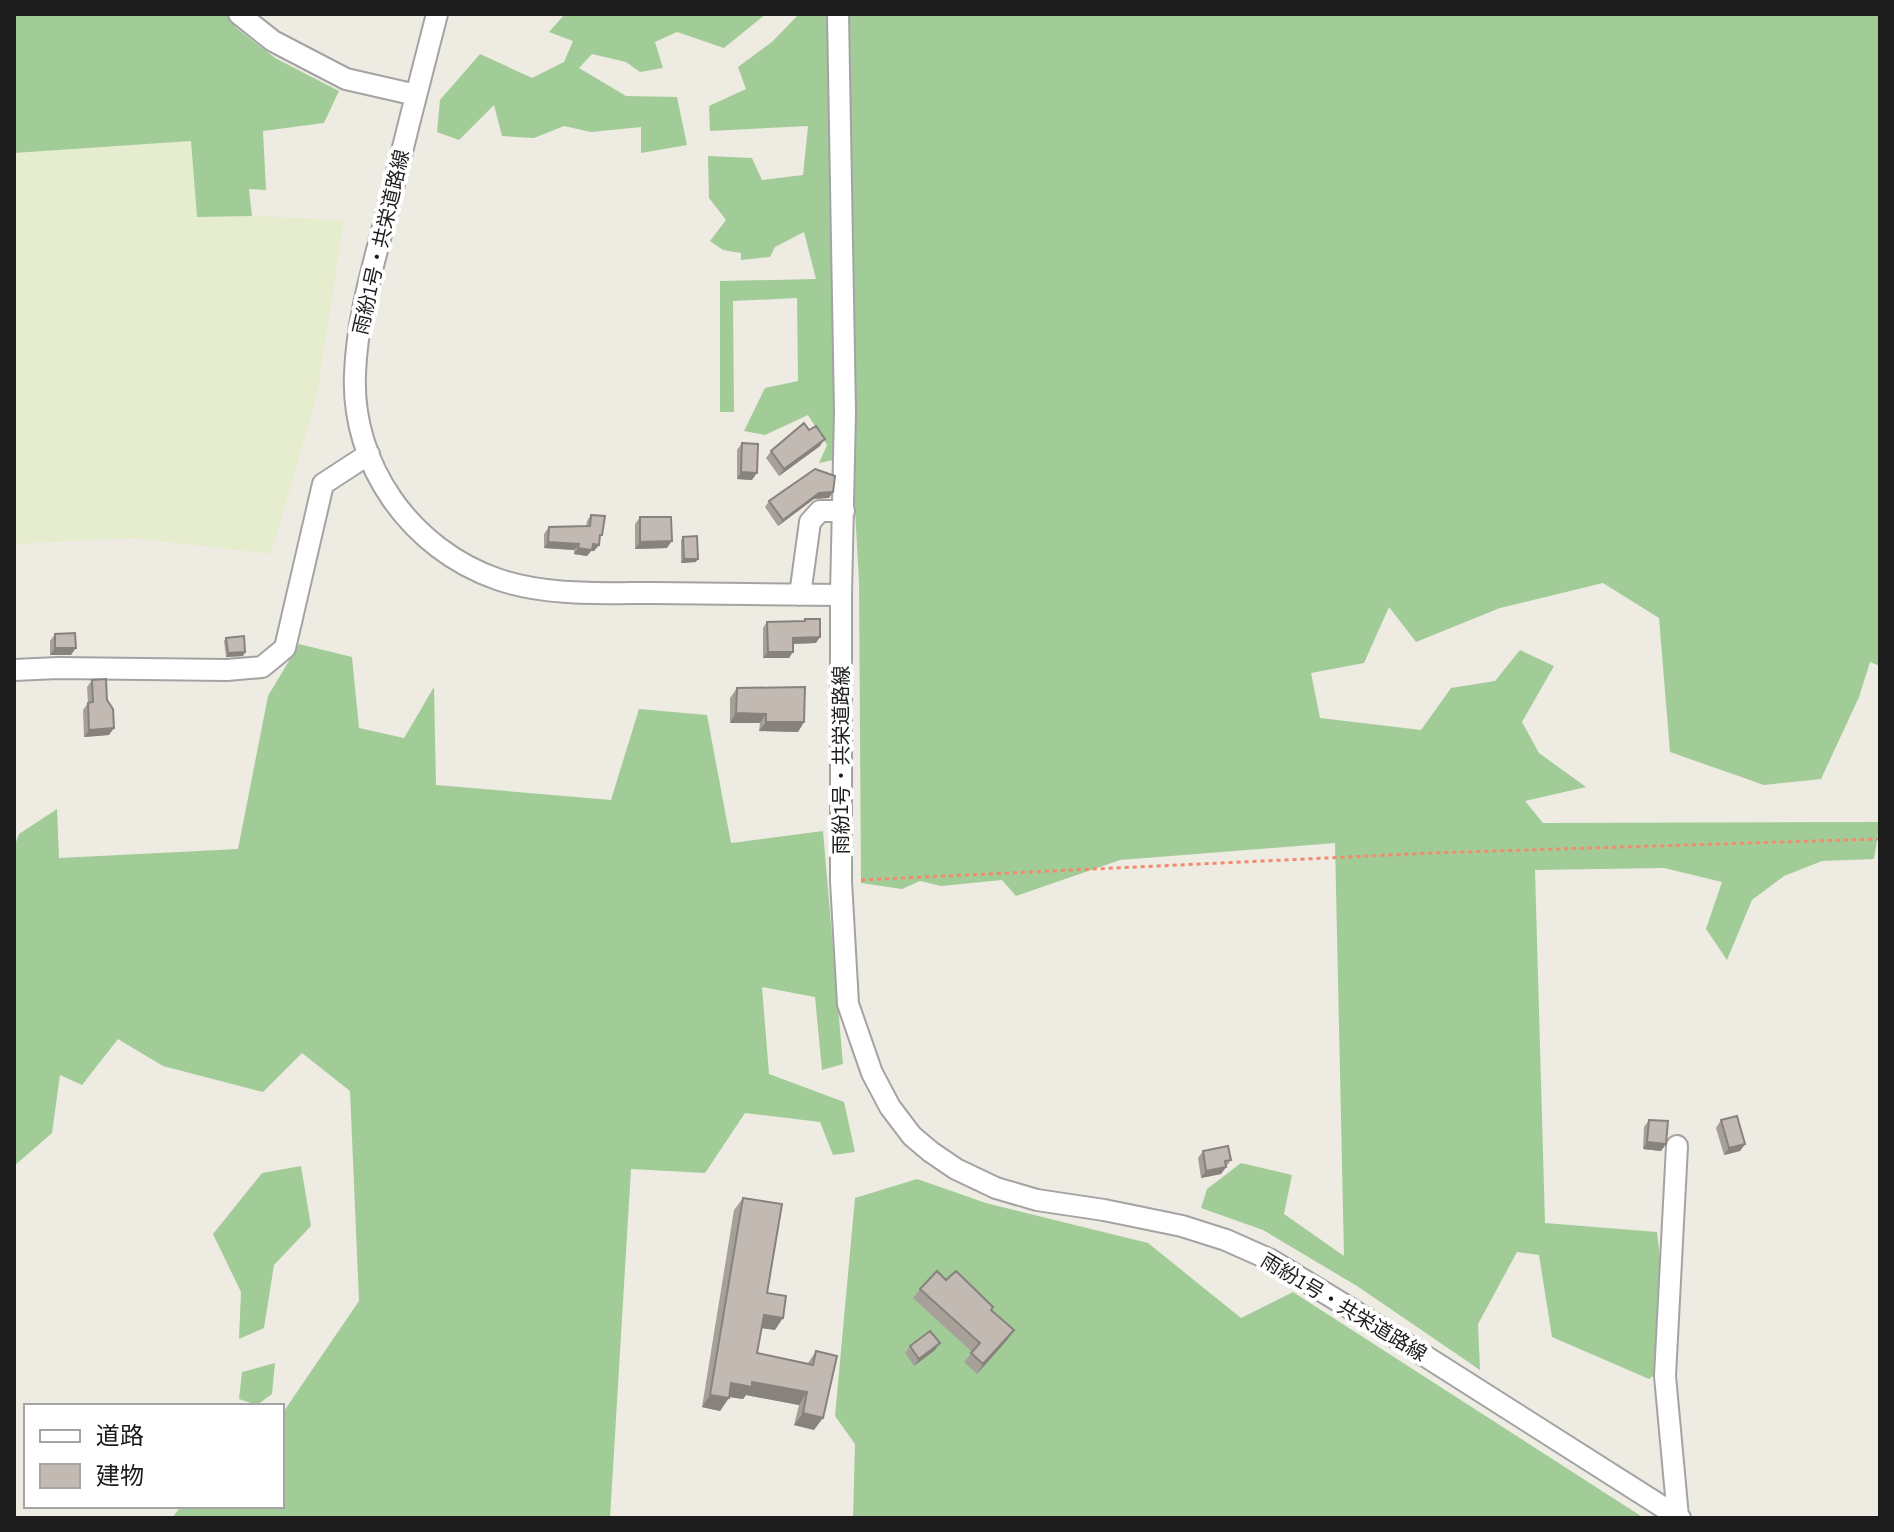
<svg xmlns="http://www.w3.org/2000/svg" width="1894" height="1532" font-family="'Archivo Narrow','Noto Sans JP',sans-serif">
<rect width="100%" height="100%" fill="#eeebe2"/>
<!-- farmland -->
<path fill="#e6ecce" d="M191,141l6,76 55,-1 92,4 -27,175 -46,159 -137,-16 -120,6v-391z"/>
<!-- forest -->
<path fill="#a1cc98" d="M14,14h222l-1,13 40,31 64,33 -15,32 -61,8 3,59 -17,-1 3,27 -55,1 -6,-76 -177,12z
M565,14h201l-42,34 -47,-16 -22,10 8,26 -23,4 -14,-10 -34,-8 -13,14 47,28 51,1 10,48 -46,8v-26l-50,5 -27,-6 -30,12 -32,-2 -8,-31 -35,35 -22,-8 3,-32 40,-46 52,24 32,-16 9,-21 -24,-9z
M799,14h1081v652l-10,-4 -11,35 -38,82 -57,6 -94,-33 -11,-134 -56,-35 -103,25 -84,34 -27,-35 -25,56 -53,10 9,45 101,12 30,-42 44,-7 25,-31 34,16 -32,56 17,31 47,34 -61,14 18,22 337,-1 -6,37 -52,2 -38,15 -32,24 -25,60 -21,-31 16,-47 -58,-14 -129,2 10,353 112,9 15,130 -23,17 -97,-42 -13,-82 -22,-3 -39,72 2,46 -123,-84 -94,-56 -62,-22 6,-19 34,-26 51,12 -8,39 60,42 -9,-413 -215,17 -104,36 -14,-16 -61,6 -21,-5 -18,8 -41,-6 -2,-301 -7,-126 -33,7 8,-18 -19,-30 -43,20 -21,-4 21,-43 33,-7 -1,-83 -64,3 1,111h-14v-131l96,-2 -12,-47 -29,15 -5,10 -29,3v-7l-18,-3 -13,-9 16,-21 -17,-22 -1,-42 44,2 10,22 41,-5 5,-49 -98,5 -1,-25 37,-17 -8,-22 35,-26z
M299,644l53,13 7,71 45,10 30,-51 2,98 175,15 28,-91 68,6 24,128 92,-12 20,233 -21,6 -7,-73 -53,-10 7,87 75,28 11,50 -22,3 -13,-33 -75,-9 -40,60 -74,-4 -21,349h-438l9,-12h101v-92l77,-113 -9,-210 -48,-38 -39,39 -100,-26 -45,-27 -36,46 -22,-10 -8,58 -38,33v-319l5,-13 38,-25 2,49 179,-9 30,-153z
M301,1166l10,60 -37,39 -10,63 -25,11 2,-47 -28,-58 49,-61z
M917,1179l69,24 162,40 93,75 52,-26 351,226h-791l2,-74 -20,-28 20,-218z
M275,1363l-3,31 -15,11 -18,-6 3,-27z"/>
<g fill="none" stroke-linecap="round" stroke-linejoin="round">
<defs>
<path id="minor" d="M239,14l34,27 73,38 70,16
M437,14c-17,65 -33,129 -49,194 -14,55 -31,109 -33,166 -4,91 56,175 142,205 48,17 105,14 156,14 63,1 125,1 188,2
M838,14l7,398 -4,183v286l7,123 24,69 18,34 22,29 19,16 25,17 40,19 41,12 67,10 78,16 44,14 45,20 77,47 332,211
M800,595l10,-73 10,-11h24
M14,670l44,-2 169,2 35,-3 23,-19 38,-164 46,-30
M1677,1146l-12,230 13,141"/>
</defs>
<!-- minor casing -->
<use href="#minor" stroke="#a3a3a3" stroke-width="24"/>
<!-- path -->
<path stroke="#f6896b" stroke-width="3" stroke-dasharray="4 4" stroke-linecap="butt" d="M861,880l571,-27 448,-14"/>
<!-- minor -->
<use href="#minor" stroke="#fff" stroke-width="20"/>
</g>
<!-- wall -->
<path fill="#a7a099" d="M809,430l11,16 -41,30 -13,-18 5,-7z
M742,443l10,37 -15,-1v-29z
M829,498l-15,1 -36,27 -13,-19 4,-6z
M591,515l8,25v5l-5,6h-3l-4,5 -13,-2v-4l-30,-2v-14l5,-7h37l1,-6z
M640,517l27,31 -32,1v-25z
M683,537l13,25 -15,1v-23z
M805,619l11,24 -23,1 -4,14h-26v-30l4,-6 36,-1z
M55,634l16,21h-21v-14z
M226,638l19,14 -2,4 -17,1 -2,-16z
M92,680l17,55 -25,2 -1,-27 5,-7 -1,-16z
M737,688l67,34 -6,10 -39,-1 1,-8h-30v-25z
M1649,1120l17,24 -5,7 -18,-2 1,-22z
M1721,1120l24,24 -5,7 -16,4 -8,-27z
M1203,1151l28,9 -10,14 -20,4 -3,-20z
M743,1198l24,95 8,37 -14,-2 -4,25 51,10 8,-12 -2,79 -20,-5 5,-20 -53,-10 -3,4 -14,-2 -9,14 -18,-4 32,-197z
M920,1289l71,21 23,20 -7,10 -30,34 -13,-12 8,-10 -59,-54z
M910,1346l25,4 -21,16 -9,-13z"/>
<!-- shaded-wall -->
<path fill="#88827d" d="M825,439l-5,7 -41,30 5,-7z
M741,472l16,1 -5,7 -15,-1z
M833,492l-4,6 -15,1 -36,27 5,-6 36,-27z
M672,541l-5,7 -32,1 5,-7z
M548,542l31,2 -5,6 -30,-2z
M593,544l6,1 -5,6h-3l-4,5 -13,-2 4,-6z
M684,559h14l-2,3 -15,1z
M820,637l-4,6 -27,1 4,-6z
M55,648h21l-5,7h-21z
M245,652l-2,4 -17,1 2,-4z
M768,652h25l-4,6h-26z
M736,713l30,1 -6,9h-30z
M766,722h38l-6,10 -39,-1z
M114,728l-5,7 -25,2 5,-7z
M1647,1142l19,2 -5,7 -18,-2z
M1745,1144l-5,7 -16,4 5,-7z
M1226,1167l-5,7 -20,4 5,-7z
M764,1315l19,3 -8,12 -20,-3z
M1014,1330l-7,10 -30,34 6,-10z
M940,1343l-5,7 -21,16 5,-7z
M752,1382l55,10 -8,13 -53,-10 -3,4 -20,-3 8,-13z
M710,1395l19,3 -9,13 -18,-4z
M803,1413l20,5 -9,12 -20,-5z"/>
<!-- building -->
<path fill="#c2bab2" stroke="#88827d" stroke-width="2" d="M804,423l5,7 7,-4 9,13 -41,30 -13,-18z
M742,443l16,1 -1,29 -16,-1z
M815,469l20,7 -2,16 -14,1 -36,27 -14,-19z
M591,515l14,1 -3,19h-2l-1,10 -6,-1 -1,6 -14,-2 1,-4 -31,-2 1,-15 41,-1z
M640,517h31l1,24 -32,1z
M697,536l1,23h-14l-1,-22z
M805,619h15v18l-27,1v14h-25l-1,-30 38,-1z
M75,633l1,15h-21v-14z
M244,636l1,16 -17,1 -2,-15z
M106,679l1,21 6,9 1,19 -25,2 -1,-27 5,-1 -1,-22z
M805,687l-1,35h-38v-8l-30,-1 1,-25z
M1737,1116l8,28 -16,4 -8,-28z
M1649,1120l19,1 -2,23 -19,-2z
M1228,1146l3,14 -6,1 1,6 -20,4 -3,-20z
M743,1198l39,6 -15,89 19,3 -3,22 -19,-3 -7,38 56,12 3,-14 21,5 -14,62 -20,-5 4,-21 -55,-10v5l-21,-4 -2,15 -19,-3z
M937,1271l9,9 10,-9 37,36 -2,3 23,20 -31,34 -12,-11 9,-10 -60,-54z
M930,1331l10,12 -21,16 -9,-13z"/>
<g text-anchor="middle" stroke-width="8" stroke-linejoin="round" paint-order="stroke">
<!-- street labels -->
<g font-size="20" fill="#1c1c1c" stroke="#fff">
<text transform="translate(381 242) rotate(-77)" y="7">雨紛1号・共栄道路線</text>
<text transform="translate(841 760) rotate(-90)" y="7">雨紛1号・共栄道路線</text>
<text transform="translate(1344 1307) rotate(31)" y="7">雨紛1号・共栄道路線</text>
</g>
</g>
<!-- border -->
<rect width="1894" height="1532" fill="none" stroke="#1c1c1c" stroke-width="32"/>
<!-- legend -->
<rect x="24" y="1404" width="260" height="104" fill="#ffffff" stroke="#a4a4a4" stroke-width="2"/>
<rect x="40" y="1430" width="40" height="12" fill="#ffffff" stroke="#a4a4a4" stroke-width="2"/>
<text x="96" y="1444" font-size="24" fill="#1c1c1c">道路</text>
<rect x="40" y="1464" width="40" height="24" fill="#c2bab2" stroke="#a4a4a4" stroke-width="2"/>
<text x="96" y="1484" font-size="24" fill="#1c1c1c">建物</text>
</svg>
